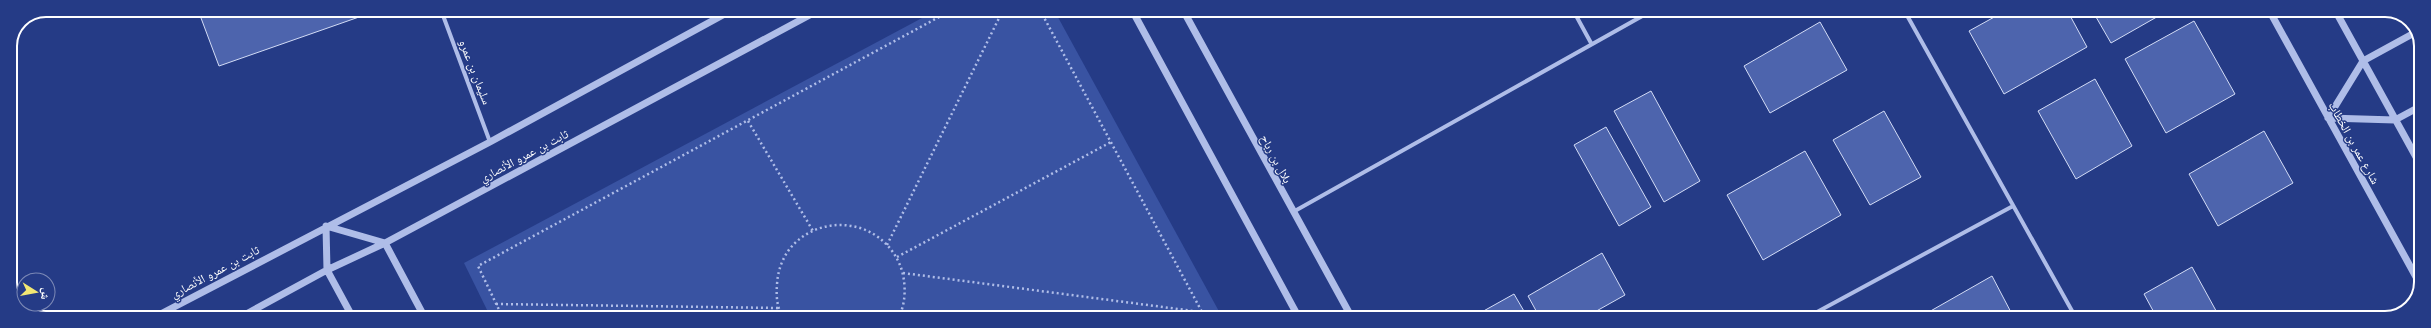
<svg xmlns="http://www.w3.org/2000/svg" width="2431" height="328" font-family="Montserrat,'Noto Naskh Arabic',sans-serif">
<rect width="100%" height="100%" fill="#253b86"/>
<!-- green -->
<path fill="#3953a2" d="M937,10h117l167,305 -5,3h-725l-27,-55z"/>
<!-- building -->
<path fill="#4d64ad" stroke="#d3dcf6" d="M198,10h181l-160,56z
M2007,10h60l20,37 -83,47 -35,-63z
M2092,10h77l-58,33z
M2194,21l41,73 -69,39 -41,-74z
M1820,22l27,48 -77,43 -26,-47z
M2095,79l37,67 -56,33 -38,-68z
M1651,91l49,90 -36,21 -50,-91z
M1884,111l37,66 -51,28 -37,-65z
M1606,127l45,80 -32,19 -45,-81z
M2264,131l29,52 -75,43 -29,-52z
M1805,151l36,64 -78,45 -36,-65z
M1602,253l23,42 -41,23h-44l-12,-22z
M2192,267l28,51h-63l-13,-24z
M1992,276l22,42h-94v-1z
M1514,294l14,24h-57z"/>
<g fill="none" stroke-linecap="round" stroke-linejoin="round">
<!-- path -->
<path stroke="#afbde8" stroke-width="2.5" stroke-dasharray="2 3" stroke-linecap="butt" d="M1040,10l162,302 -11,6
M748,121l65,110
M887,245l116,-235
M897,257l214,-115
M903,273l298,39
M496,304l283,4
M503,318l-25,-52 474,-256
M783,318c-6,-10 -7,-22 -6,-33 3,-68 96,-83 123,-20 6,15 7,38 -2,53"/>
<!-- minor -->
<path stroke="#afbde8" stroke-width="4" d="M441,10l49,132
M1573,10l18,33
M1904,10l172,308
M1293,212l360,-202
M1806,318l207,-112"/>
<!-- tertiary -->
<path stroke="#afbde8" stroke-width="7" d="M1132,10l167,308
M1183,10l169,308
M2269,10l152,276
M2335,10l86,156
M2416,32l-53,29 -35,57 67,2 26,-14
M153,318l337,-176 242,-132
M239,318l88,-48 58,-27 434,-233
M353,318l-26,-48 -1,-44 59,17 40,75"/>
</g>
<g text-anchor="middle" stroke-width="3" stroke-linejoin="round" paint-order="stroke">
<!-- street labels -->
<g font-size="12" fill="#fff" stroke="#253b86">
<text transform="translate(475 72) rotate(69)" y="4">سليمان بن عمرو</text>
<text transform="translate(2354 143) rotate(61)" y="4">شارع عمر بن الخطاب</text>
<text transform="translate(524 156) rotate(-28)" y="4">ثابت بن عمرو الأنصاري</text>
<text transform="translate(1276 159) rotate(62)" y="4">بلال بن رباح</text>
<text transform="translate(215 272) rotate(-28)" y="4">ثابت بن عمرو الأنصاري</text>
</g>
</g>
<!-- crop -->
<path d="M0 0H2431V328H0ZM46 17H2385A29 29 0 0 1 2414 46V282A29 29 0 0 1 2385 311H46A29 29 0 0 1 17 282V46A29 29 0 0 1 46 17Z" fill="#253b86" fill-rule="evenodd"/>
<path fill="none" stroke="#fff" stroke-width="2" d="M46 17H2385A29 29 0 0 1 2414 46V282A29 29 0 0 1 2385 311H46A29 29 0 0 1 17 282V46A29 29 0 0 1 46 17Z"/>
<!-- north arrow -->
<g transform="translate(36 292) rotate(101)"><circle r="19" fill="#253b86" stroke="#7c89b6"/>
<path d="M0-3L7 15L0 10L-7 15Z" fill="#f2e773"/>
<text y="-6" font-size="11" font-weight="bold" text-anchor="middle" fill="#ffffff">ش</text>
</g>
</svg>
